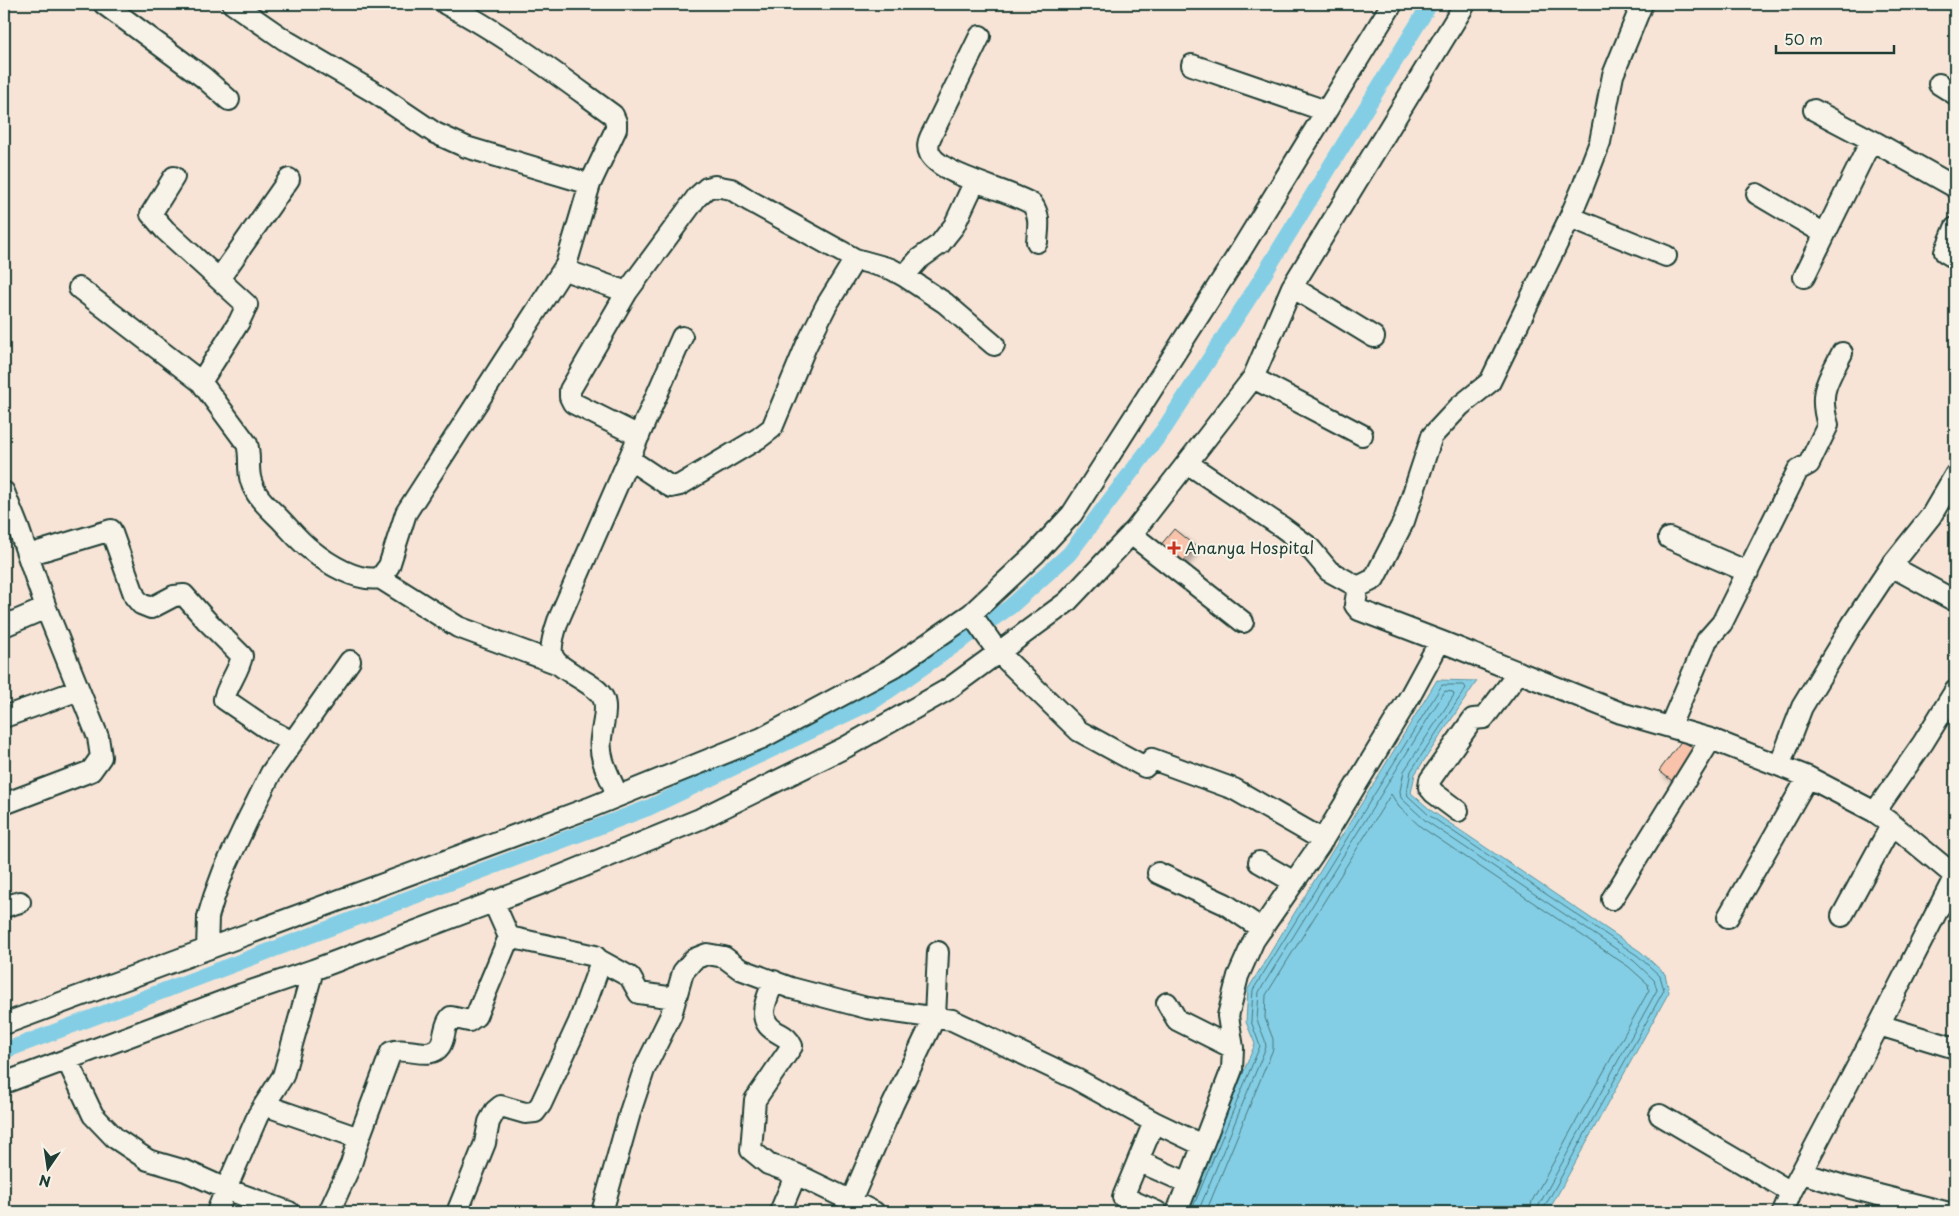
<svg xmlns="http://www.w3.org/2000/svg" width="1959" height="1216" font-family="'Playpen Sans',sans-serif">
<defs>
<filter id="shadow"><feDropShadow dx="4.5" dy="4.5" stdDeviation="2.5" flood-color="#0004"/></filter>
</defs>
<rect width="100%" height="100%" fill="#f7e4d6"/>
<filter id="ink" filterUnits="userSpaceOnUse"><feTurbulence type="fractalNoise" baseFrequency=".02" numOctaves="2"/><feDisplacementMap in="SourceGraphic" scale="10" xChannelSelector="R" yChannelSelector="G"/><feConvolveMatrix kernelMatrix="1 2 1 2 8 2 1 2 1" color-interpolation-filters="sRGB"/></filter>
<g filter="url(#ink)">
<!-- water -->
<path fill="#84cee5" stroke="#5c949e" d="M1437,680l40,1 -62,93 -4,19 22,19 208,140 24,22 4,18 -121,220h-362l69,-168 -9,-22 2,-33z"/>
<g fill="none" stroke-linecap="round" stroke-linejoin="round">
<!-- shore -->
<path stroke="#47777b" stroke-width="1" d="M1191,1212l69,-166 -9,-25 2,-31 189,-305h22l2,3 -55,83 -4,21 1,4 22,20 208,140 22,20 4,14 -120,218v4
M1198,1212l68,-165 -1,-7 -8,-20 2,-28 186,-301 8,1 1,3 -50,76 -4,20 1,7 25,23 208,140 20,19 3,10 -118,215 -2,7
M1206,1212l67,-163v-10l-8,-21 1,-23 125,-201 8,13 22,20 208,140 19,17 1,6 -117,211 -2,11"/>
<!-- canal -->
<path stroke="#84cee5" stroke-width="16" d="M4,1051l644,-243 226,-107 136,-94 59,-53 95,-125 89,-137 177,-288"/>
</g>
<!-- building -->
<path fill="#f8c2ab" stroke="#1f3d34" filter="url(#shadow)" d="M1174,529l22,18 -16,18 -21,-18z
M1682,740l16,12 -23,31 -16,-12z"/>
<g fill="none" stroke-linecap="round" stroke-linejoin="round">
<defs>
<path id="minor" d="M104,4l99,73 26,23
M233,4l52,36 92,54 58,39 31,14 124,37
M446,4c60,31 113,72 167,111l3,7v7l-26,55 -24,81 4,7 57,20
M980,36l-47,96c-4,7 -7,14 -3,22 11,21 79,36 102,50 9,12 6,24 5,38
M1192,65l134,46
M1939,84l16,10
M1814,110l59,31
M174,177l-23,37 14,16 82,75 -8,17 -38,60
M1757,194l68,40 43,-87 5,-6 82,46
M1570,217l96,39
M1955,228l-10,24 10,6
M904,276l15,-17 21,-15 6,-8 8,-10 21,-45
M1804,277l21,-43
M219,279l70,-100
M1292,287l82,50
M79,288l122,94 46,62c4,12 0,25 4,37 4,15 17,26 28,37 10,10 20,23 32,32 17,14 46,32 69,28l9,-12 17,-53 160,-248
M1253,378l109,57
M639,436l-66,-33 -3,-6v-7l57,-98 70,-95 10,-9 8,-2 16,3 19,12 105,58 36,10 13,7 41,27 49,42
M629,459l42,28 9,-2 79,-47 13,-10 34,-82 20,-40 29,-47
M1187,463l95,64 27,20 20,24 29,16 -3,18 4,5 81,31
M4,492l14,35 28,81 33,82 -75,27
M1131,534l112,88
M1669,538l79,34
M28,555l83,-25 24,67 6,7 10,4 23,-12 10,-1 22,25 36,36c-3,15 -14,28 -18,43l41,28 27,15
M1891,566l64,35
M380,578l78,49 98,36
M1358,587l16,-8 30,-58 28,-85 28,-30 30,-24 80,-165 12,-28 18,-47 13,-67 29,-71
M971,614l27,38 81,79 66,36 7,-8 82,30 89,51
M4,626l42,-18
M1670,726l37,-86 15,-17 76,-153 11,-6 19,-39c-10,-33 -1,-43 14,-72
M1780,764l22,-57 51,-84 38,-57 40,-50 24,-41
M618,796c-8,-19 -20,-37 -17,-58 1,-12 8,-32 1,-42 -4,-7 -12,-11 -18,-15 -33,-21 -39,-20 -26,-60l124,-284
M4,804l87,-33 10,-14 -3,-20 -19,-47
M1458,811l-24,-18 -5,-6 1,-7 43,-61 11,-1 35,-46
M1875,812l48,-69 32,-52
M1259,862l35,20
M1158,873l67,31 37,25
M1612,899l99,-160
M4,907l16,-5
M1842,916l50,-92
M1728,917l80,-140
M207,949l1,-32 6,-20 10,-27 23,-49 24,-48 79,-112
M599,960l31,17 9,16 36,5
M774,981c-7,17 -19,38 1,50 8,5 13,6 17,15l-37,54 -4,50 17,14 28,10 78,38
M1167,1003l10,17 56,28
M4,1024l585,-216 173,-70 129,-69 80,-55 64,-60 37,-40 169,-264 151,-246
M1879,1025l76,23
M67,1060l26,55 22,23 33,22 38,11 40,18 32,-74 25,-39 30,-106
M4,1083l238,-89 71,-24 230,-87 157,-64 146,-72 101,-57 120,-88 68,-72 118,-152 39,-91 173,-283
M264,1105l95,33 32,-86c16,-6 39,9 49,-6 6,-9 3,-20 11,-29l18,4 7,-5 33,-79 -16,-36
M1660,1115l131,77
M1154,1122l-31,75 34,15
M1138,1161l50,22
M1802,1173l45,14 98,25
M851,1201l42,-97 42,-87 3,-65
M217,1212l9,-23 63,23
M329,1212l22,-48 8,-26
M459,1212l-1,-2 27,-67 4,-21 6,-11 6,-5 24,7 10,-1 6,-8 38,-82 20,-55v-7l-4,-4 -86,-19
M602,1212l29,-103 13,-39 27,-55 12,-43 11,-13 13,-5 17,3 16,12 51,19 76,20 85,12 124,59 78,43 48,23
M780,1212l16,-38
M1177,1212l55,-143 1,-21 -5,-32 10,-40 16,-36 65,-94 90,-148 31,-57 181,72 90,26 97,38 67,35 17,12 63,52
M1783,1212l8,-20 88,-167 76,-149"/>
</defs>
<!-- minor casing -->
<use href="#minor" stroke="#1f3d34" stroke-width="24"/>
<!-- minor -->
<use href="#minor" stroke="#f7f3e8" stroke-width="20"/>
</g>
</g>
<!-- markers -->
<path fill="#c8321e" stroke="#f7f3e8" stroke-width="2" d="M1171.5 540.5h5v5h5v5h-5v5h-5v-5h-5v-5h5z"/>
<g text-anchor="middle" stroke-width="4" stroke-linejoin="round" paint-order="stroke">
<!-- poi labels -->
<g font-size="16" fill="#1f3d34" stroke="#f7f3e8" text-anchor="start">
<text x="1185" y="554">Ananya Hospital</text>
</g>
</g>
<!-- margin -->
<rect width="1959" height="1216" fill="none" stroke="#f7f3e8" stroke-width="20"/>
<rect x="10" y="10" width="1939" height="1196" fill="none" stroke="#1f3d34" stroke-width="2" filter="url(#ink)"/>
<!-- north arrow -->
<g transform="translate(48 1168) rotate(193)" stroke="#f7f3e8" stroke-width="4" paint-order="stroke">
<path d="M0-4L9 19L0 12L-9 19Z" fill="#1f3d34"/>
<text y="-8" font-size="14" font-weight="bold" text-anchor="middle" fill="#1f3d34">N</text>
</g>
<!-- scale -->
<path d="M1776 45v8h118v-8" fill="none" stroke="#1f3d34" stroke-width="2.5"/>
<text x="1784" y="45" font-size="15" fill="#1f3d34" stroke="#f7f3e8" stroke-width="4" paint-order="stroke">50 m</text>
</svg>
